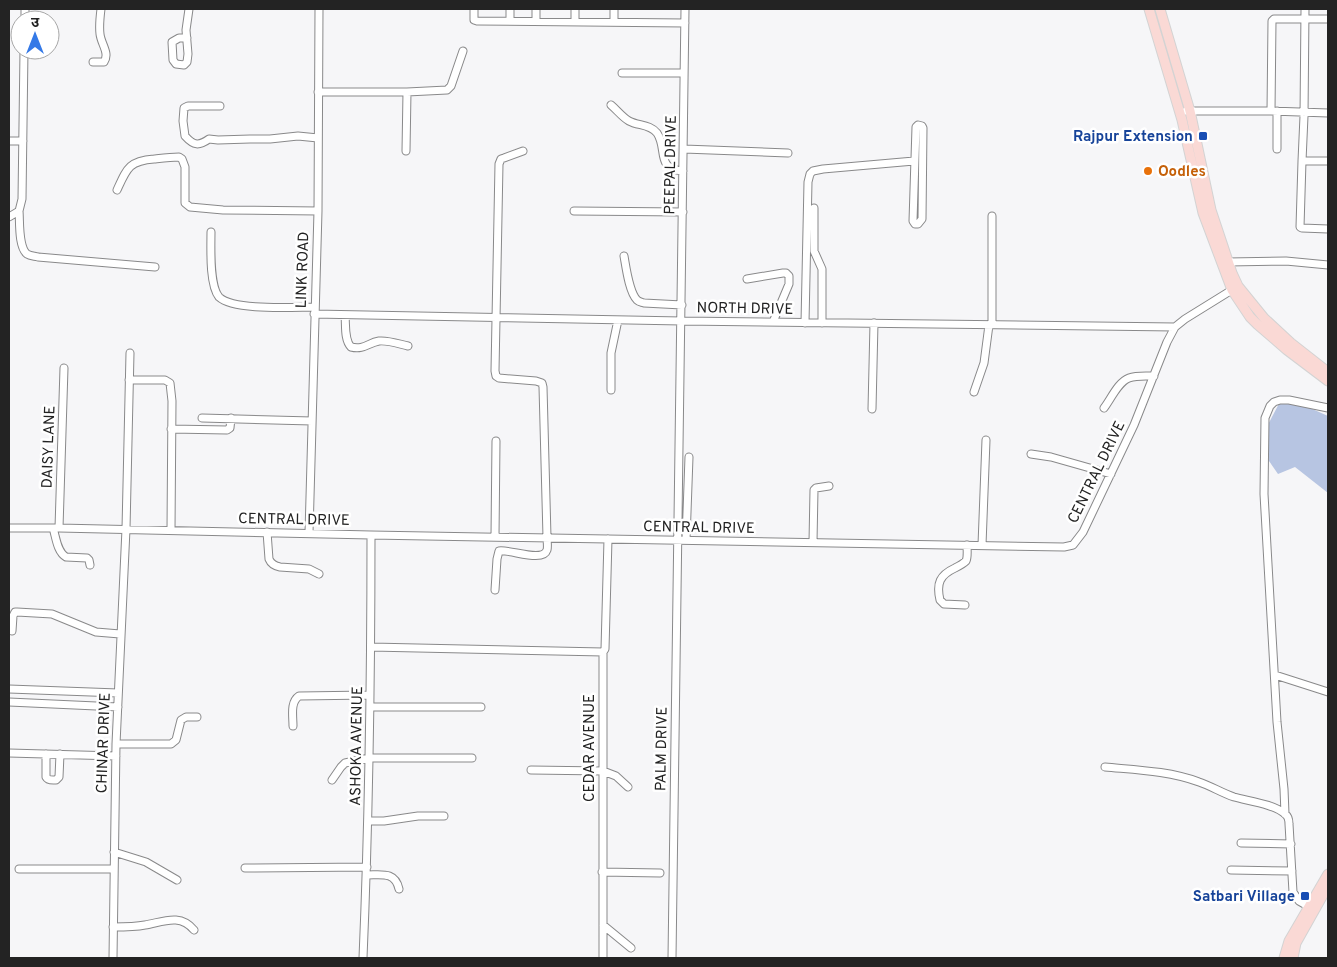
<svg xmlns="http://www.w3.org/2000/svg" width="1337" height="967" font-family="Overpass,'Noto Sans Devanagari',sans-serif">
<rect width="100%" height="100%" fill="#f6f6f8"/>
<!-- water -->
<path fill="#b7c5e2" d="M1283,396l45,20v77l-33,-26 -17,7 -9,-13 -6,-27z"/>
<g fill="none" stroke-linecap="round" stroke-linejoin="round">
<defs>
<path id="minor" d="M474,9v11l3,1 208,2
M536,9v12
M575,9v13
M614,9v13
M1305,9l-1,107 -2,45h26
M25,20v-11
M510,21v-12
M187,38h-8l-7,4 1,18 3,4 8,1 3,-3 1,-8 -2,-24 3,-21
M93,62h11c6,-9 -3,-18 -4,-28 -1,-8 0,-17 1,-25
M622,73h62
M318,92h89l40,-2 4,-4 12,-35
M611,105c6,5 11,12 18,16 9,5 21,3 28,12 11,16 -2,36 26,38
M220,106h-32l-4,2 -1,13 2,15c9,10 14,10 24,3l9,1 32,-1h20l28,-3 20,2
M1186,111h85l57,2
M1271,111l1,-90 2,-2h54
M918,125l4,1 1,2 -1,91 -4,5h-3l-2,-3 3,-94z
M9,141h14
M684,149l104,4
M1277,149v-38
M406,151l1,-59
M1302,161l-2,66 2,1 26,1
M117,190c10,-22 12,-29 37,-31 9,-1 17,-2 25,-2l3,2 3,8v36l5,4 33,3 95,1
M814,208v43l8,18v54
M19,211c1,10 -1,36 8,43 3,2 7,2 11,3l117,10
M574,211l109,1
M992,216v109
M9,217l10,-6 3,-12 2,-149
M211,232c0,15 -2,53 8,65 15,14 74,10 96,10
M624,256c2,11 5,36 13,44 2,2 4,2 7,3l38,2
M1228,262l58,-1 42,4
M747,279l36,-6h3l3,3v8l-16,38
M314,314l368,7 493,6
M345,315c1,10 -1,25 6,32 13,3 17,-4 28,-6 9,-1 20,3 29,5
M805,323l3,-141 2,-8 3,-3 10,-2 91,-8
M129,380h36l5,3 2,18 -1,129
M611,390v-37l7,-33
M974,392l10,-29 5,-38
M1104,408c7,-9 14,-26 25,-30 8,-3 17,-2 25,-2
M872,409l2,-86
M202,418l110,3
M171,429l56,1 3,-2 1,-10
M1031,454l20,3 60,17
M9,528h50l312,7 693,12 9,-2 10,-13 51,-107 33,-83 8,-15 10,-8 50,-31
M53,528c3,9 4,24 13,29l21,1 2,2 1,5
M59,528l5,-160
M267,532l2,27c2,5 6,7 11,8l29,2 10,5
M309,533l9,-322 1,-202
M495,537l1,-96
M686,540l3,-83
M813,542l1,-52 2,-2 13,-2
M982,545l4,-105
M495,590l2,-31 2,-8c11,-2 44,12 48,-1 1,-3 0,-9 0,-13l-4,-150 -1,-4 -6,-2 -37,-3 -3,-2 -1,-5 4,-207 2,-5 3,-1 19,-7
M965,605l-21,-1 -4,-4c-4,-17 0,-25 15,-32 4,-2 8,-4 11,-7 2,-4 1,-11 1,-16
M12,631l1,-15 2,-4h2l35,2 44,18 24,2
M371,647l232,5
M1275,675l53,17
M9,689l109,4
M9,702l109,5
M370,707h111
M293,726c0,-10 -3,-24 6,-30l71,-1
M116,744h55l5,-4 5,-20 5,-3h11
M9,753l107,3
M46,754v23c2,4 7,3 10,3l3,-3 1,-23
M1105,767c32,3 64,4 94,15 12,4 23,11 35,15 14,4 40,7 51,17 3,2 4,6 4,10l4,68 6,9 14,8
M531,770l72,1 13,5 12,11
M332,780l9,-13 4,-4 24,-5h103
M1285,814l-1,-25 -7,-67 -13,-228 1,-76 5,-12 4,-4 6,-2h9l39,8
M368,821h16l34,-5h26
M1241,843l50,1
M114,852l32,10 31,18
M245,868l122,-1
M19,869h95
M1231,870l61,1
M602,872l58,1
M366,875c15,0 29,-4 33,14
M603,925l28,23
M113,927c11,0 22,0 32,-2 18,-3 35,-12 49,5
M113,958l3,-214 10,-215 4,-176
M363,958c6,-141 8,-282 8,-423
M603,958v-306l2,-3 3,-110
M672,958l13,-949"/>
<path id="major" d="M1149,9l33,111 21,93 29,77 18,27 7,7 30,26 41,31
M1160,9l30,102 21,99 21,63 6,13 26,32 27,25 37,29
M1284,958l5,-17 39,-67
M1293,958l3,-15 32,-57"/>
</defs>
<!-- minor casing -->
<use href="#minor" stroke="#89898a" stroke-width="9"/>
<!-- major casing -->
<use href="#major" stroke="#d3d3d3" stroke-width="11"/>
<!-- minor -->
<use href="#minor" stroke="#fff" stroke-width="7"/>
<!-- major -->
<use href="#major" stroke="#fad9d5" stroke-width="9"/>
</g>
<!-- markers -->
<g fill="#1a4fb4" stroke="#fff" stroke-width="2">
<rect x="1198" y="131" width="10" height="10" rx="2.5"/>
<rect x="1300" y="891" width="10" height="10" rx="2.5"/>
</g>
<circle fill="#e8710a" stroke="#fff" stroke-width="2" cx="1148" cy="171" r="5"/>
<g text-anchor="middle" stroke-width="5" stroke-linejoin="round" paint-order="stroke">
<!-- transit labels -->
<g font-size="15" font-weight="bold" fill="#164399" stroke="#fff" text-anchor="end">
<text x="1193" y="141">Rajpur Extension</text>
<text x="1295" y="901">Satbari Village</text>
</g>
<!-- street labels -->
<g font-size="15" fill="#232323" stroke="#fff">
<text transform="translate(670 165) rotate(-89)" y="5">PEEPAL DRIVE</text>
<text transform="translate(302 270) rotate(-88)" y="5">LINK ROAD</text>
<text transform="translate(745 308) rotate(1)" y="5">NORTH DRIVE</text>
<text transform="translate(48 447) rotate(-88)" y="5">DAISY LANE</text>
<text transform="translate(1096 472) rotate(-64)" y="5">CENTRAL DRIVE</text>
<text transform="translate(294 519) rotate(1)" y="5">CENTRAL DRIVE</text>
<text transform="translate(699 527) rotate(1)" y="5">CENTRAL DRIVE</text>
<text transform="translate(103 743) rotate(-88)" y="5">CHINAR DRIVE</text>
<text transform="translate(356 746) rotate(-89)" y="5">ASHOKA AVENUE</text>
<text transform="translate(589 748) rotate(-90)" y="5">CEDAR AVENUE</text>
<text transform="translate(661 749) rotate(-89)" y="5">PALM DRIVE</text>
</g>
<!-- food labels -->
<g font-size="15" font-weight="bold" fill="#c56008" stroke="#fff" text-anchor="start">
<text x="1158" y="176">Oodles</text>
</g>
</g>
<!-- border -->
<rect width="1337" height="967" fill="none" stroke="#232323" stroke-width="20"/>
<!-- north arrow -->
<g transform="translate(35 35)"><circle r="24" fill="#ffffff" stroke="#a7a7a7"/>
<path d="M0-4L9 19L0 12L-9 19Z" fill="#3479e7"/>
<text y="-8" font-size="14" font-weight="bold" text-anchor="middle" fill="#232323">उ</text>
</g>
</svg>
